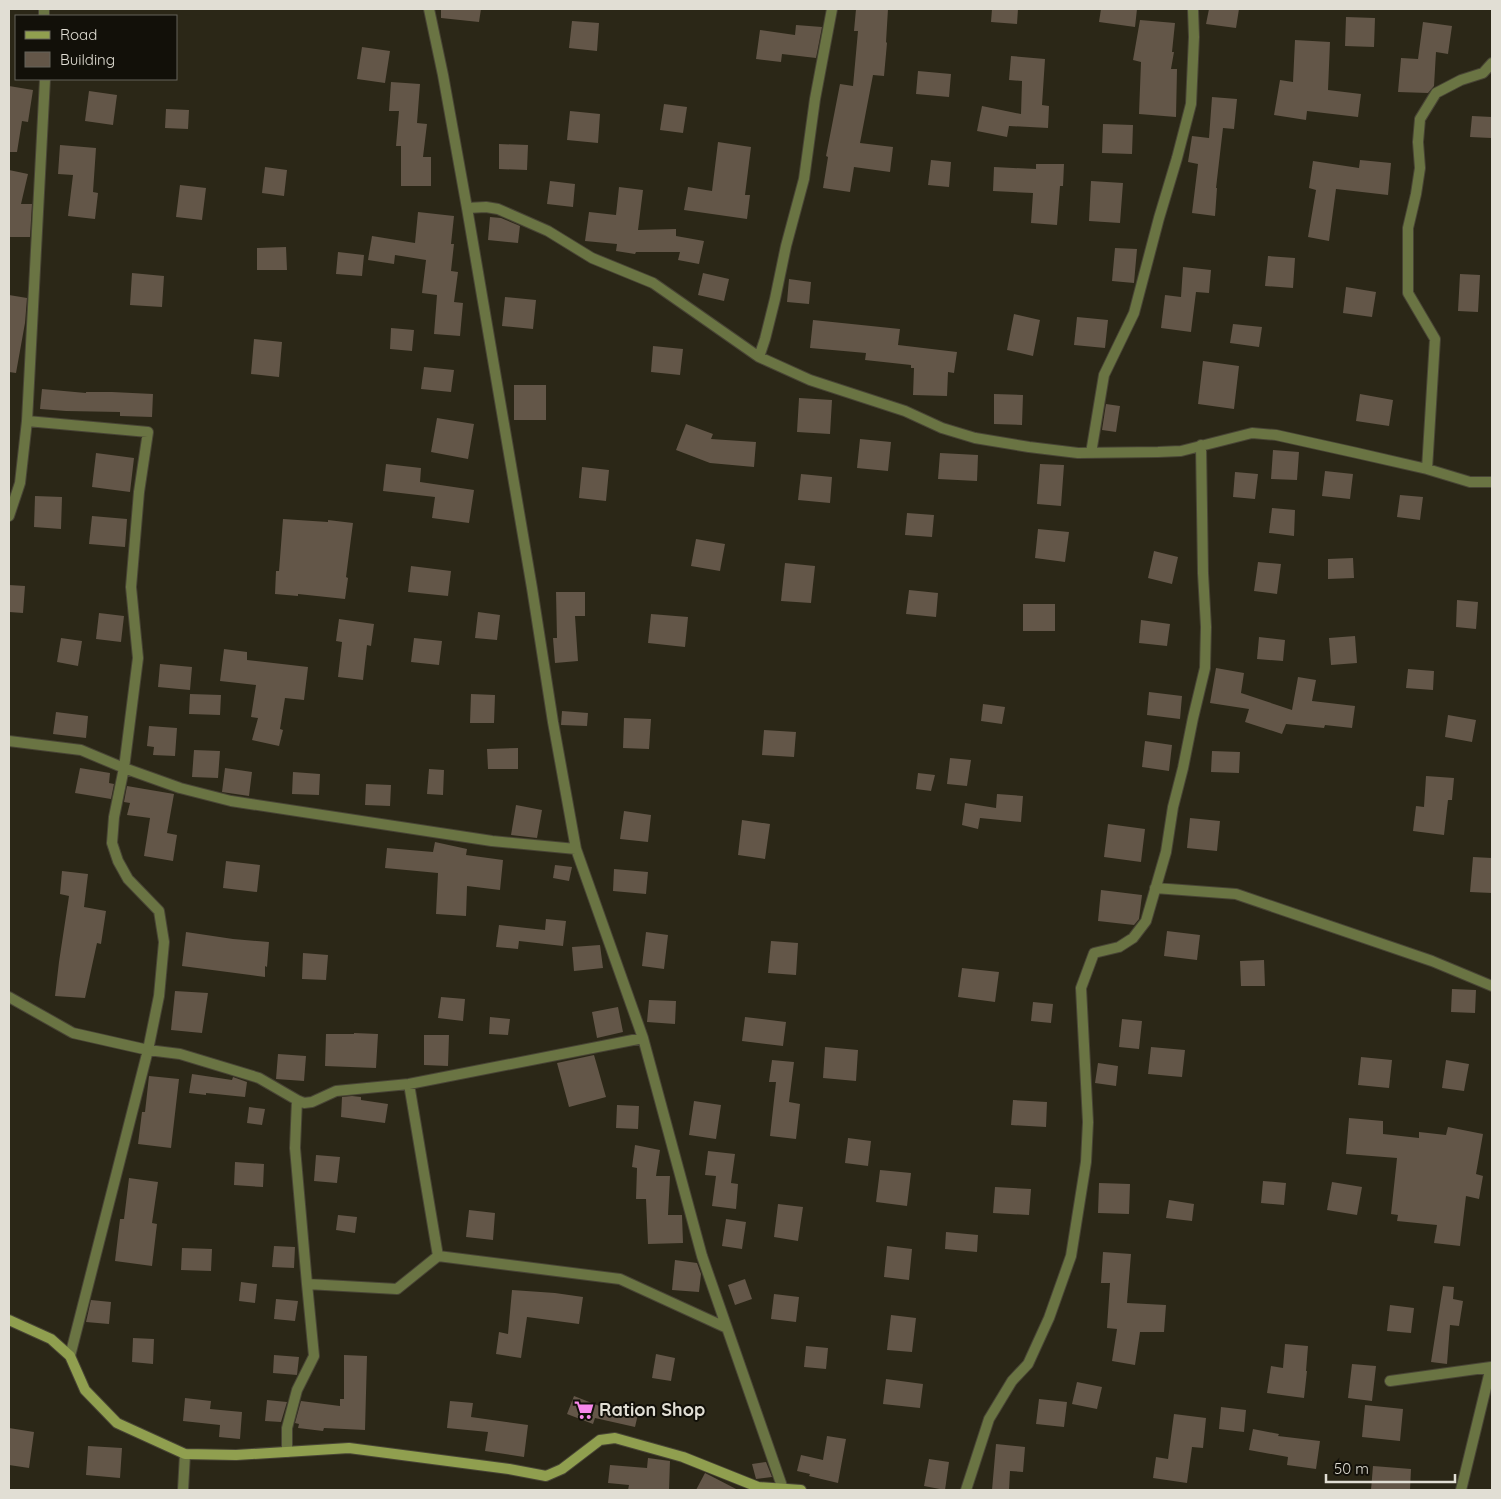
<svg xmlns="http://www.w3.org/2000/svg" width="1501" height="1499" font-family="Quicksand,sans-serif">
<rect width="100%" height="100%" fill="#2b2717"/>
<!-- building -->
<path fill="#635648" d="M441,9h40l-2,13 -38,-4z
M856,9h32l-2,33 1,1 -3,33 -11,-1 -13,68 33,4 -3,25 -36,-5 -4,25 -27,-4 5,-31 -2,-1 14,-72 13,2 5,-55h-4z
M992,9h26l-1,15 -26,-2z
M1101,9h36l-2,18 -36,-5z
M1209,9h30l-3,19 -30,-4z
M1346,17l29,1 -1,29 -29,-1z
M1140,20l35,3 -3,29h2l-3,17h6l-1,48 -37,-3 2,-52 -8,-2z
M572,21l27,2 -2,28 -28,-3z
M1423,22l29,4 -4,28 -12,-2 -2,34 -6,7 -30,-1 3,-34 17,1z
M796,25l26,2 -6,31 -34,-4 -1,8 -25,-3 4,-29 35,5z
M1295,40l35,2 -2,48 33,4 -3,23 -51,-6 -1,9 -32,-5 6,-35 13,2z
M362,47l28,4 -5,32 -28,-4z
M1011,56l34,3 -3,46 7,1 -1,22 -39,-2 -2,11 -30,-6 5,-25 39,8 1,-33 -13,-1z
M918,71l33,3 -2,23 -33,-3z
M391,82l29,2 -3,39 10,1 -4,33h8v29h-30v-40h-5l3,-35h-10z
M9,86l24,4 -5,32 -6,-1 -5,31h-8z
M89,91l28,4 -4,30 -28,-4z
M1212,97l25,2 -3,30 -11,-1 -7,60h1l-2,28 -23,-3 6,-49 -10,-2 4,-26 17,2z
M664,104l23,3 -4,26 -23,-3z
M166,109l23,1 -1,19 -23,-1z
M570,111l30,3 -2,29 -31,-3z
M1472,116l20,1 -1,21 -21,-1z
M1103,124l30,1 -1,29 -30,-1z
M718,142l33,5 -6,48h5l-3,24 -63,-9 4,-23 24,4z
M499,144l29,1 -1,25 -28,-1z
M60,145l36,3 -3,44 5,1 -3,26 -27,-3 5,-41 -15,-1z
M931,160l20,2 -2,25 -21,-2z
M1360,160l31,3 -3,32 -52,-6 -7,52 -21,-4 8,-47 -7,-2 4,-27 46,7z
M1036,164h28l-1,22h-3l-3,39 -26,-2 2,-30 -40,-2 1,-24 42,2z
M265,167l22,3 -3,26 -22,-3z
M9,170l19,4 -7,30h11l-2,33h-21l1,-44 -1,-1z
M550,181l25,3 -2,23 -26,-3z
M1091,181l32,2 -3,40 -31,-2z
M180,185l26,3 -4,32 -26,-3z
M619,187l24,3 -5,40 38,-1v7l28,5 -5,23 -21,-4 2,-8h-44l-1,2 -19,-3 1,-7 -32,-3 4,-29 27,3z
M418,212l36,4 -3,28h3l-3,27 7,1 -4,30 9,1 -3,33 -26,-2 3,-39 -15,-2 4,-33 -31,-5 -1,9 -26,-4 4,-24 43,7z
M490,217l11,1 19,8 -2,17 -30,-3z
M286,247l1,23h-30v-22z
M1115,248l22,1 -3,34 -22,-2z
M338,252l26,3 -2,21 -26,-2z
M1268,256l27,2 -2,30 -28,-2z
M1183,267l28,3 -2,23 -13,-1 -5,40 -30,-4 4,-33 16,2z
M132,273l32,3 -2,31 -32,-2z
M703,273l26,6 -5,22 -26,-6z
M1460,274l20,1 -2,37 -20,-1z
M789,279l22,3 -2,22 -22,-2z
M1346,287l30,5 -4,25 -29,-4z
M9,295l18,3 -2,25 -9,50 -7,-1z
M505,297l31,3 -3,29 -31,-3z
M1014,314l26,6 -7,36 -26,-6z
M1077,317l31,3 -3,28 -31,-3z
M813,320l87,9 -2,16 59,7 -3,21 -6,-1 -1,24 -34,-1 1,-27h-3v-3l-46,-5 1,-7 -56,-5z
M1233,324l29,3 -3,20 -29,-4z
M391,328l23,2 -2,21 -22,-2z
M254,339l28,3 -3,35 -28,-3z
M653,346l30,3 -3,26 -29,-3z
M1203,361l36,5 -5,43 -36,-5z
M424,367l30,3 -3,22 -30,-3z
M514,385h32v35h-32z
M42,389l44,4v-1h26l41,2 -1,23 -32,-1v-4l-54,-1 -26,-2z
M994,394l29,1 -1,30 -28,-1z
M1360,394l33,6 -4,26 -33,-5z
M799,398l33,2 -2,34 -33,-2z
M1106,404l14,2 -4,26 -14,-2z
M437,418l37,6 -6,35 -37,-7z
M686,424l27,10 -2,5 45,3 -2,25 -44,-4 -34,-13z
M860,439l31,3 -3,29 -31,-3z
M1273,450l26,2 -2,28 -26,-1z
M96,453l38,5 -4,34 -38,-5z
M940,453l38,2 -1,26 -39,-2z
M386,464l35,4 -1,14 54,8 -5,33 -37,-5 3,-21 -52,-6z
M1040,464l24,1 -3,41 -24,-2z
M582,467l27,3 -3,31 -27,-3z
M1325,471l28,3 -3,25 -28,-3z
M1235,472l23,2 -3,25 -22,-2z
M801,474l31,3 -2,26 -32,-3z
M1400,495l23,2 -3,23 -23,-3z
M35,496l27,1 -1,32 -27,-2z
M1272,508l23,2 -1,26 -25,-3z
M907,513l27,2 -2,22 -27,-2z
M92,516l35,3 -2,28 -36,-3z
M283,519l45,3v-2l25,3 -7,54 2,1 -3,21 -47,-5v2l-23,-2 1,-23h3z
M1038,529l31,3 -4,30 -30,-4z
M696,539l29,5 -5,27 -29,-5z
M1154,551l24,6 -6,27 -24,-6z
M1353,558l1,20 -26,1v-20z
M1258,562l23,2 -4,30 -23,-3z
M785,563l30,3 -4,37 -30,-2z
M411,566l40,5 -3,25 -40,-4z
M9,585l16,1 -2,27 -14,-1z
M909,590l29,3 -2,24 -30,-3z
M556,592h29v24h-10l3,45 -23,2 -2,-25h4z
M1457,600l21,2 -2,27 -20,-2z
M1023,604h32v27h-32z
M478,612l22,3 -3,25 -22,-2z
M99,613l25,3 -3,26 -25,-3z
M651,614l37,3 -3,30 -37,-4z
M339,619l35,5 -3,22 -4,-1 -4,35 -25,-3 4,-35 -6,-1z
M1141,620l29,4 -3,22 -28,-3z
M1355,636l2,27 -26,2 -2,-27z
M1259,637l26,3 -2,21 -26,-2z
M61,638l21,3 -4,25 -21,-4z
M414,638l28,3 -3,24 -28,-3z
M224,649l23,3v8l61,7 -4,33 -19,-2 -5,31 3,1 -4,16 -27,-6 6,-22 -7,-1 5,-32 -36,-4z
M160,664l32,3 -2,23 -32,-3z
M1216,668l28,5 -3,20 51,17 6,-33 18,3 -4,21 43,5 -3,22 -27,-3 -1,3 -38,-4 -4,10 -37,-12 4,-13 -39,-6z
M1408,669l26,2 -1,19 -27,-2z
M1149,692l33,4 -2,23 -33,-4z
M190,694l31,1 -1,20 -31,-1z
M471,694l24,1 -1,28h-24z
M983,704l22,3 -3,17 -21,-3z
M562,711l26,2 -1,13 -26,-1z
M56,712l32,4 -2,22 -33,-4z
M1448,715l28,5 -4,22 -27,-5z
M624,718l27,1 -2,30 -26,-1z
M149,726l28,2 -2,28 -22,-1 1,-8 -7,-1z
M764,730l32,2 -2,25 -32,-2z
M1145,741l27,4 -3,26 -27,-4z
M518,748v21h-30l-1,-20z
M194,750l26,1 -2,27 -26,-1z
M1212,751l28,1 -1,21 -28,-1z
M950,758l21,2 -4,26 -20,-2z
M80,768l30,5 -1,10 5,1 -3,15 -36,-6z
M225,768l27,4 -3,24 -27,-4z
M429,769l15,1 -1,25 -16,-1z
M293,772l27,2 -1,21 -27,-1z
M918,773l17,2 -4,16 -15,-2z
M1426,776l28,2 -2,22h-4l-4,35 -31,-4 3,-25 8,1z
M366,784l25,1 -1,21 -25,-1z
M127,786l47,8 -7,39 10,2 -4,26 -29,-5 6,-38 -23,-3 3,-12 -6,-1z
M997,794l26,2 -2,26 -41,-4 -2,11 -16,-4 3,-22 31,5z
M516,805l26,5 -5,28 -26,-3z
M624,811l27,4 -3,27 -28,-3z
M1190,818l30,3 -3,30 -30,-3z
M742,820l28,4 -5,35 -27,-4z
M1108,824l37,5 -4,33 -37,-5z
M435,842l32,7 -1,6 37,5 -3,30 -33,-4 -1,30 -30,-2 2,-41 -53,-5 2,-20 46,4z
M1473,857l19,1v35l-22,-1z
M226,861l34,4 -3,27 -34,-4z
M555,865l17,2 -3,14 -16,-3z
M614,869l34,3 -2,22 -33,-3z
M62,871l26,3 -4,33 22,4 -5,33 -4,-1 -12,55 -30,-2 4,-34 10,-66 -9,-2z
M1101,890l41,5 -3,24 -5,6 -36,-4z
M546,919l20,2 -3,25 -44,-5 -1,8 -22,-2 3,-22 46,5z
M1167,931l33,4 -3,25 -33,-4z
M186,932l47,7 36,3 -2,25 -2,-1v11l-83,-11z
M646,932l22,3 -4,34 -22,-3z
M771,941l27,2 -2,32 -28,-2z
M600,945l3,23 -29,3 -2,-24z
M303,953l25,2 -2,25 -24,-1z
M1264,960l1,26h-24l-1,-25z
M962,968l37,4 -4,30 -37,-5z
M1452,989l24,1 -1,23 -24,-1z
M175,991l33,2 -6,40 -31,-3z
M441,997l24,2 -2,22 -25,-3z
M649,1000l27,1 -1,23 -28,-2z
M1033,1002l20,2 -2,19 -20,-2z
M618,1007l5,25 -26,6 -5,-26z
M490,1017l20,2 -2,16 -19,-1z
M745,1017l41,5 -3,24 -41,-5z
M1122,1019l20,2 -3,28 -20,-2z
M354,1033l24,1 -2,34 -51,-2 1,-32h28z
M424,1035h25l-1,31 -24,-1z
M825,1047l33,3 -2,31 -33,-3z
M1151,1047l34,3 -3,27 -34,-3z
M278,1054l28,2 -2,25 -28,-2z
M594,1055l12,42 -37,10 -12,-44z
M1361,1057l31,3 -3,28 -31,-3z
M772,1060l22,2 -5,40 11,2 -4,35 -26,-3 6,-54h-7z
M1446,1060l23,4 -5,27 -22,-3z
M1098,1063l20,3 -2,20 -21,-3z
M192,1074l40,6 1,-3 14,5 -2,15 -39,-4v2l-17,-2z
M149,1076l30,3 -8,69 -33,-4 4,-32h3z
M352,1096l9,1v3l27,4 -3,19 -44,-6 1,-20z
M1013,1100l34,2 -1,25 -35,-2z
M694,1101l27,4 -5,34 -27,-4z
M617,1105l22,1 -1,23 -22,-1z
M249,1107l16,2 -3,16 -15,-2z
M1349,1118l34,3v13l36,4v-6l27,3 2,-8 35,7 -7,40 7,2 -4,23 -13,-3 -6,50 -26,-3 3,-18 -40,-4 1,-6 -7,-1 6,-56 -51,-4z
M848,1138l23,3 -3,25 -23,-3z
M635,1145l25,5 -4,26h14l-2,39h14l1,28 -35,1 -2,-45h-10l1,-31 -5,-1z
M708,1151l27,3 -4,29 7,1 -2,25 -24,-3 4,-30 -11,-1z
M316,1155l24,2 -3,26 -23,-2z
M235,1162l29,2 -1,23 -29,-2z
M880,1170l31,3 -4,33 -31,-4z
M129,1178l29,4 -6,41 5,1 -5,42 -37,-5 5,-42h4z
M1263,1181l23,2 -2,22 -23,-2z
M1332,1182l30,5 -5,28 -30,-5z
M1099,1183l31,1 -1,30 -31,-1z
M995,1187l36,2 -2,26 -36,-2z
M1169,1200l25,4 -2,17 -26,-3z
M778,1204l25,3 -5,34 -24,-4z
M469,1210l26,3 -2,27 -27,-3z
M338,1215l19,2 -2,16 -19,-3z
M726,1219l20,3 -4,27 -20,-3z
M946,1232l32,3 -1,17 -32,-3z
M274,1246l21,1 -1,21 -22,-1z
M887,1246l25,3 -3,31 -25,-3z
M182,1248l30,1 -1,22 -30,-1z
M1103,1252l28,2 -4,49 39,2 -2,27h-24l-5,33 -23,-4 5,-32 -10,-1 3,-45h-9z
M675,1260l22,3 4,11 -2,18 -27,-2z
M745,1279l7,20 -17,6 -7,-20z
M241,1282l16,2 -2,19 -16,-2z
M1443,1286l11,1 -1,12 10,2 -4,25 -9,-1 -3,39 -16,-2z
M512,1290l43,3 28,4 -4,27 -52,-7 -6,41 -25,-4 3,-22 9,2z
M774,1294l25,3 -3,25 -25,-3z
M276,1299l22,2 -3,20 -21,-2z
M91,1300l20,2 -2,22 -23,-2z
M1390,1305l24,3 -3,25 -24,-2z
M891,1315l25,3 -4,34 -25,-2z
M133,1338l21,1 -1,25 -21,-2z
M1285,1344l23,2 -2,25h1l-3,27 -37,-5 4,-27 12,2z
M806,1346l22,2 -2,21 -22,-2z
M656,1354l19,4 -4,23 -19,-3z
M274,1355l25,2 -2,18 -24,-2z
M344,1355l23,1 -2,74 -41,-2 -1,3 -25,-3 1,-4 -4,-1 6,-22 39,5v-7h4z
M1352,1364l24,2 -4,35 -24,-3z
M886,1379l37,5 -3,24 -37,-4z
M1077,1382l25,5 -5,22 -25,-5z
M574,1396l38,15 2,-7 25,6 -4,17 -40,-9 -2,6 -26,-10z
M185,1398l26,3 -1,8 32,3 -2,27 -21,-2 1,-12 -37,-4z
M1039,1399l28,3 -3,25 -28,-3z
M267,1400l20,2 -6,20 -16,-1z
M450,1401l23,2 -2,14 57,8 -4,32 -39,-6 3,-19 -41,-4z
M1365,1405l38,4 -3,32 -38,-4z
M1221,1407l25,3 -2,22 -25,-3z
M1174,1414l32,4 -3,30 -11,-1 -5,36 -34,-5 3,-21 12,2z
M9,1428l25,4 -5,36 -20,-3z
M1253,1429l26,5 -1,2 42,5 -4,28 -29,-4 1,-8 -39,-7z
M827,1436l19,3 -8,44 -29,-7 1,-2 -13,-3 4,-16 22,5z
M996,1444l29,3 -2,25 -13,-1 -1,19h-17z
M88,1446l34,2 -2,30 -34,-3z
M648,1458l22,3 -1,29h-41l1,-5 -21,-2 2,-18 37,3z
M929,1459l20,3 -4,28 -21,-4z
M766,1462l6,15 -16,2 -4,-15z
M1373,1466l38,3 -1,21h-39z
M705,1473l6,3 27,14h-42z"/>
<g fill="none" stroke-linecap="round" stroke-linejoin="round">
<defs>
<path id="minor" d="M44,9v7
M429,9l14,66 24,133 65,380 21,134 23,127 67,189 59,218 81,233
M45,79l-18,342 121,11 -9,60 -8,95 7,71 -14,110 -10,49 -2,26 6,18 10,18 31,32 5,31 -5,54 -11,54 -78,306
M467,208l19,-1 12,2 50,22 44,27 61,25 106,74 51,23 95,31 37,17 33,10 54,9 49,6 80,-1 23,-1 71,-18 24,2 81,18 70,16 43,13h22
M759,357l6,-18 10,-40 11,-53 18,-67 11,-80 17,-90
M1091,453l13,-78 30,-62 25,-95 18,-60 14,-54 3,-67 -1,-28
M1427,469l8,-130 -27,-46v-65l8,-34 4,-26 -2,-26 2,-23 16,-26 25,-13 22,-7 9,-10
M9,516l11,-33 7,-62
M9,741l72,9 43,18 56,20 51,13 261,40 84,8
M1155,888l81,6 196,67 60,25
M9,997l64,36 75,17 32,4 79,24 38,22 7,3 8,-1 24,-11 73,-7 234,-46
M409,1084l29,172 182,23 107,49
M297,1100l-2,48 12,136 90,5 41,-33
M1390,1381l101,-14 -30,123
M287,1452v-24l10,-38 17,-34 -7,-72
M183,1490l2,-36
M966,1490l23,-71 23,-38 16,-17 21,-46 22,-62 15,-94 2,-40 -7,-134 13,-35 25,-6 14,-9 13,-17 20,-69 7,-45 10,-39 10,-50 12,-50 1,-41 -3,-54 -2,-128"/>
<path id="secondary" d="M9,1320l42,19 19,17 15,34 32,33 68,31 51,1 113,-7 160,21 37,7 16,-7 38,-29 15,-2 68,19 75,30 43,3"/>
</defs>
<!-- minor casing -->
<use href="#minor" stroke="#484435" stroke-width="12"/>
<!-- secondary casing -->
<use href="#secondary" stroke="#484435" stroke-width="12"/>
<!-- minor -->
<use href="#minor" stroke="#6a7443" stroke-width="10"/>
<!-- secondary -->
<use href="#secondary" stroke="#909f4f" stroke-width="10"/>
</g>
<!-- icons -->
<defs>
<symbol id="supermarket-bare" viewBox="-9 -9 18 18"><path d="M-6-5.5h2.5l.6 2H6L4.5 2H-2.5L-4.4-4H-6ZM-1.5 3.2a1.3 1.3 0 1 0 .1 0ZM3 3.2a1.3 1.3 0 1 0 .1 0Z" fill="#f788eb" stroke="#121009" stroke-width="2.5" paint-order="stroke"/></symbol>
</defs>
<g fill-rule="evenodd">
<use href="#supermarket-bare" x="570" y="1396" width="28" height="28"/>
</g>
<g text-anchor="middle" stroke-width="4" stroke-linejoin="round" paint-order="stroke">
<!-- poi labels -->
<g font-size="18" font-weight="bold" fill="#e1ded4" stroke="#121009" text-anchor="start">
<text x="599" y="1416">Ration Shop</text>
</g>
</g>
<!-- border -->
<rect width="1501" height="1499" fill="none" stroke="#e1ded4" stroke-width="20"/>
<!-- legend -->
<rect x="15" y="15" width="162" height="65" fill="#121009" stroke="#65625a"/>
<rect x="25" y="31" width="25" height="8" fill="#909f4f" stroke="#65625a"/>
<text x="60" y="40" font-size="15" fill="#e1ded4">Road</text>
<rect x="25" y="52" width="25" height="15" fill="#635648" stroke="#65625a"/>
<text x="60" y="65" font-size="15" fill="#e1ded4">Building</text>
<!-- scale -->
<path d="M1326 1474v8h129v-8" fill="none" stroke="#e1ded4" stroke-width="2.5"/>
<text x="1334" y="1474" font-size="15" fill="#e1ded4" stroke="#121009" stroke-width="4" paint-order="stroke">50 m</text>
</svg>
